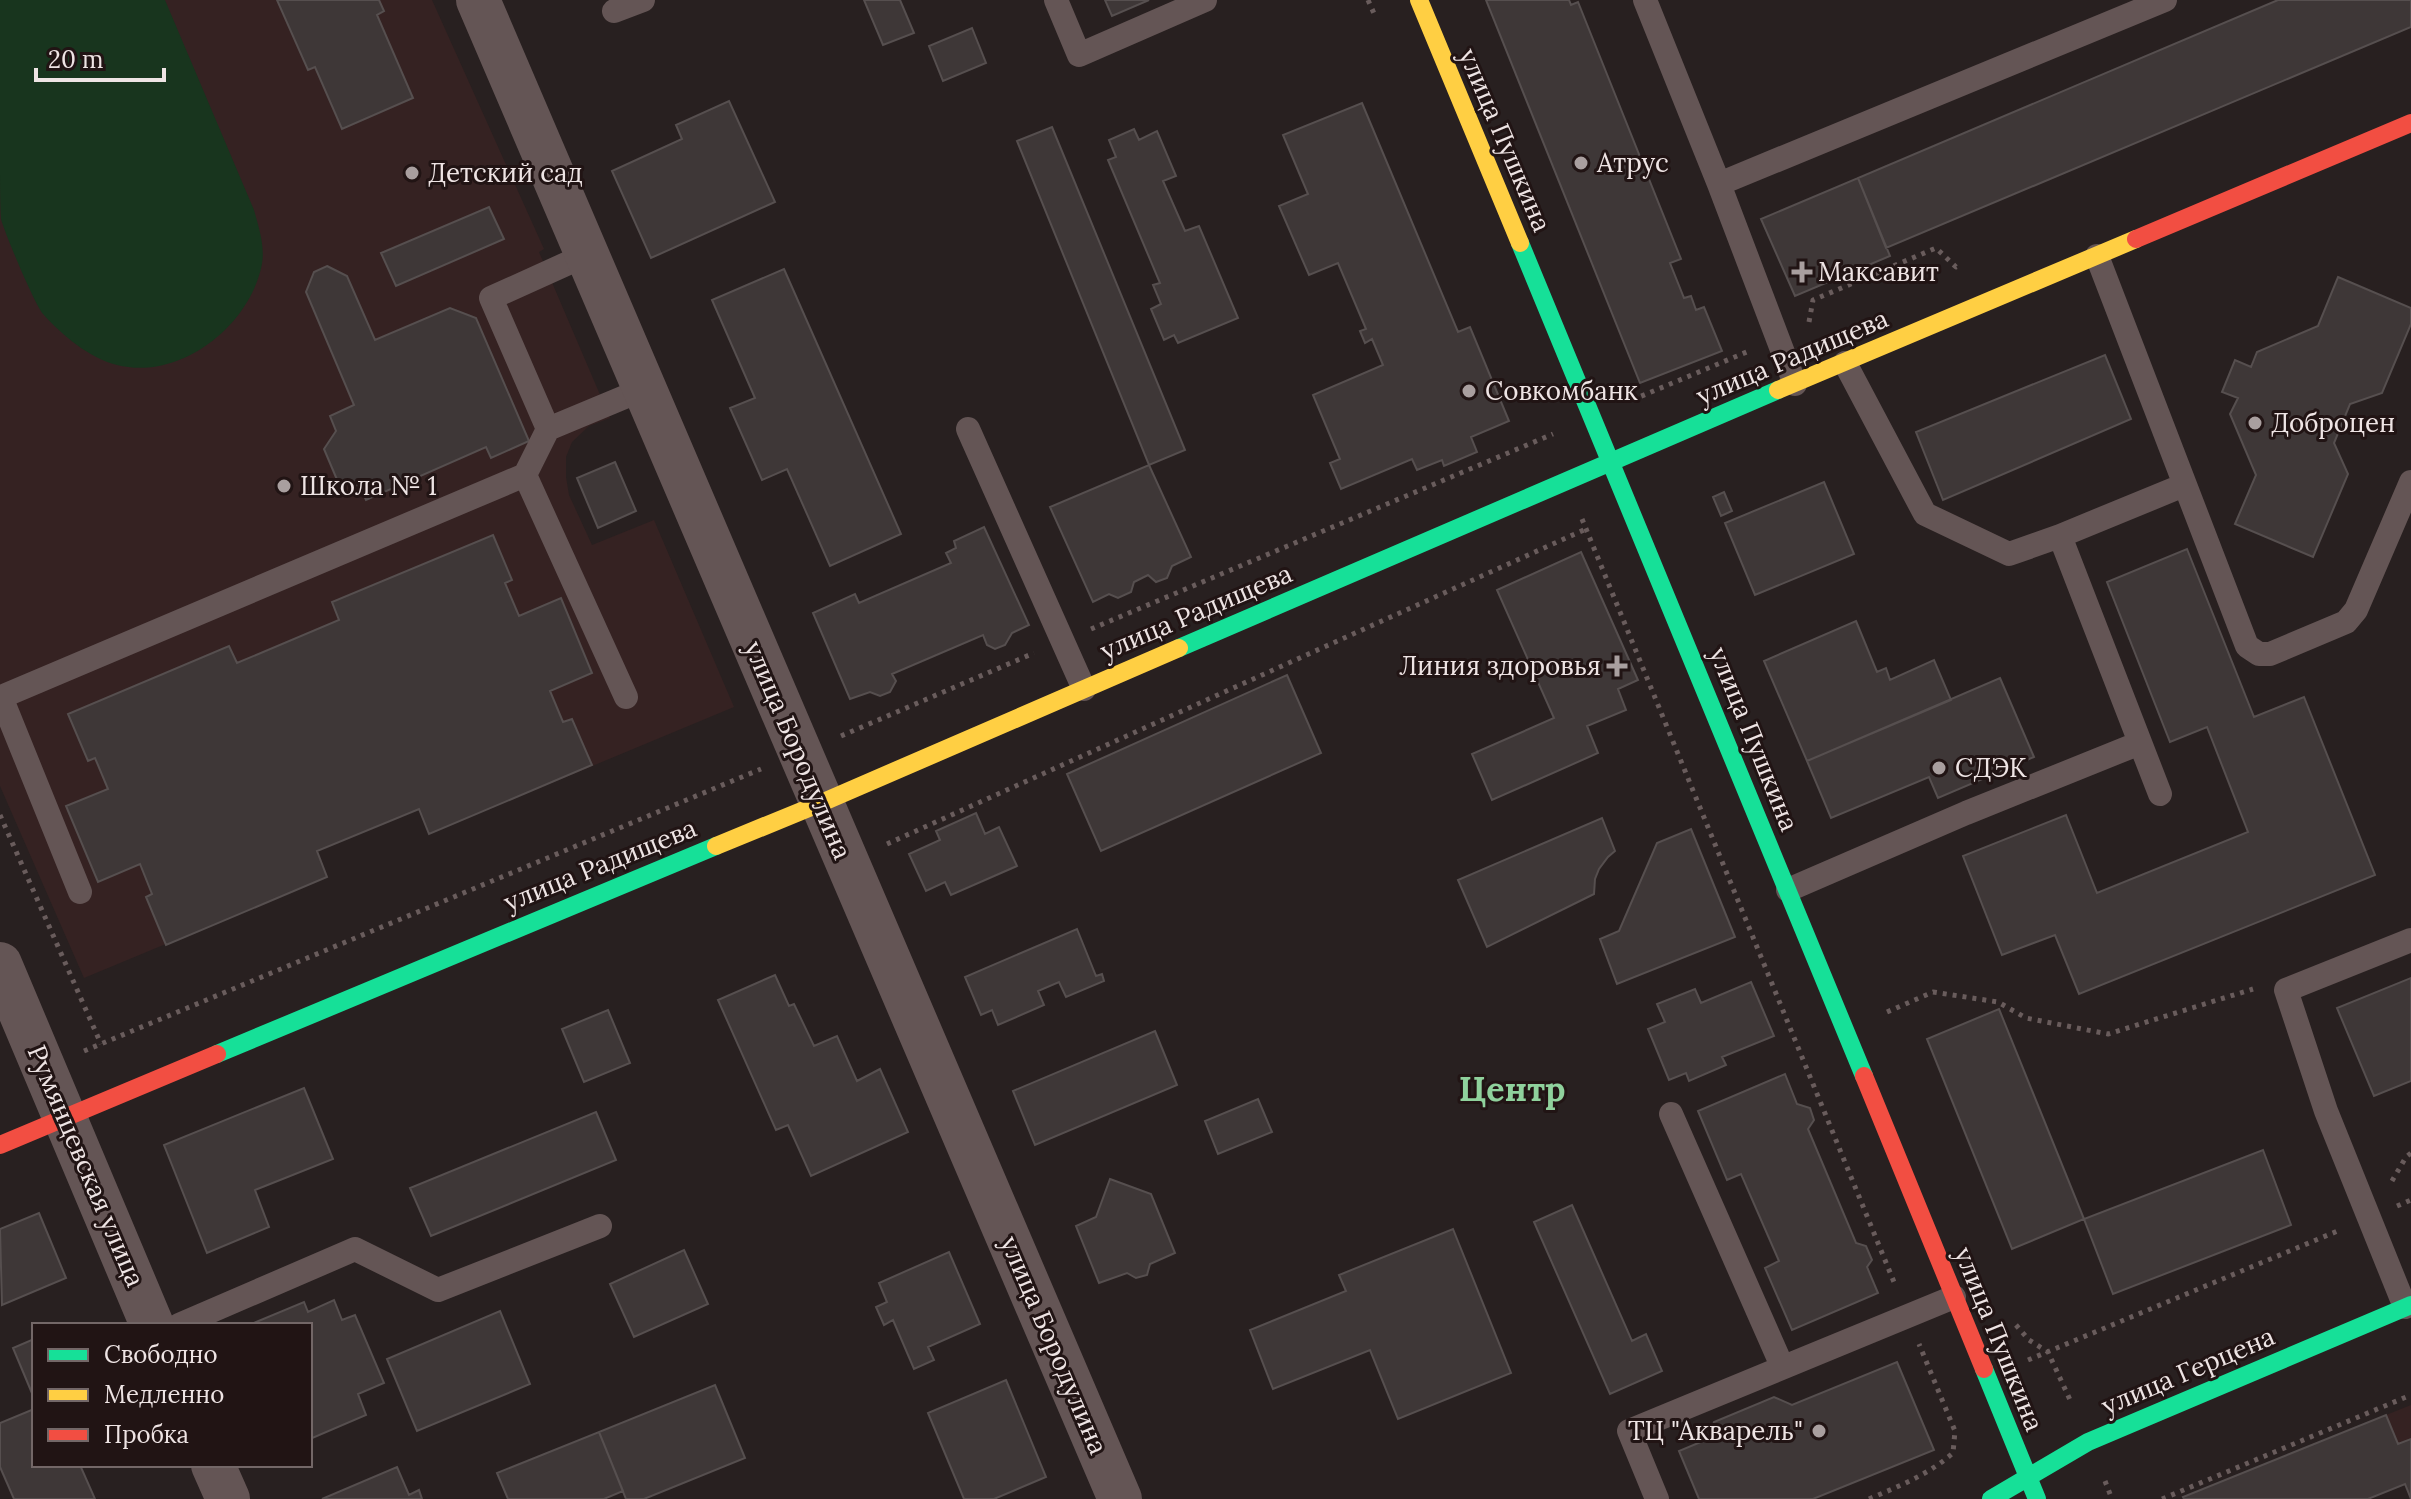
<svg xmlns="http://www.w3.org/2000/svg" width="2411" height="1499" font-family="Lora,serif">
<rect width="100%" height="100%" fill="#282020"/>
<!-- built -->
<path fill="#352222" d="M0,0h432l112,249 -5,3 71,166 -21,8 -17,16 -6,15v20l3,18 23,50 62,-25 80,187 -305,127 -11,-25 -101,42 10,26 -243,101 -84,-192z
M2411,1405v34l-13,5 -12,-29z"/>
<!-- green -->
<path fill="#18351e" d="M0,0h165l89,210c5,18 11,36 8,54 -12,62 -82,117 -145,101 -28,-7 -55,-30 -74,-51 -8,-9 -38,-80 -42,-95 -1,-17 -1,-42 -1,-60 0,-53 0,-106 0,-159z"/>
<!-- building -->
<path fill="#3e3737" stroke="#564f4f" stroke-width="2" d="M277,0h102l5,11 -7,4 36,83 -71,31 -27,-62 -7,3z
M864,0h36l14,33 -31,12z
M1105,0h44l-37,16z
M1486,0h83l2,5 7,-3 103,257 -11,4 14,35 7,-2 5,14 8,-3 18,44 -82,32z
M2278,0h133v27l-525,221 -28,-70z
M972,28l14,35 -43,18 -14,-35z
M729,101l46,101 -124,56 -39,-87 70,-32 -6,-14z
M1362,103l96,229 12,-5 39,94 -38,16 6,15 -33,14 -2,-6 -25,10 -5,-11 -71,30 -11,-26 10,-4 -27,-64 70,-30 -11,-26 -7,4 -5,-12 6,-2 -28,-66 -29,12 -30,-69 29,-12 -25,-59z
M1052,127l133,323 -36,15 -132,-324z
M1134,129l5,11 18,-9 19,45 -13,5 22,50 14,-5 39,92 -60,25 -4,-8 -10,5 -13,-31 10,-5 -8,-19 7,-2 -52,-123 8,-3 -7,-17z
M1858,178l32,78 -95,40 -34,-77z
M489,207l15,32 -108,47 -15,-33z
M327,266l20,10 28,64 75,-32 26,10 53,123 -38,17 -5,-11 -120,53 -6,-14 -22,-4 -14,-33 12,-18 -6,-15 24,-11 -48,-113 8,-20z
M784,269l117,265 -71,32 -43,-97 -25,11 -32,-72 25,-10 -43,-98z
M2338,277l73,31v16l-29,69 -32,11 -16,39 14,31 -35,83 -78,-33 21,-49 -26,-61 8,-16 -16,-6 13,-32 16,7 6,-15 61,-26z
M2105,355l26,64 -188,81 -27,-68z
M615,462l21,49 -38,17 -21,-50z
M1149,465l42,92 -19,9 -5,12 -11,4 -8,-7 -14,7 -3,10 -13,6 -9,-4 -16,8 -43,-95z
M1824,482l30,72 -99,41 -30,-72z
M1724,492l8,19 -11,5 -8,-19z
M984,527l45,98 -17,8 -7,12 -10,4 -8,-4 -4,-10 -91,39 4,7 -6,11 -10,4 -10,-4 -20,7 -37,-86 42,-19 4,9 92,-40 -5,-10 10,-5 -2,-7z
M493,535l19,45 -7,3 14,33 42,-18 31,75 -42,18 13,31 9,-3 20,46 -163,69 -10,-25 -102,42 10,26 -161,68 -20,-48 6,-3 -12,-30 -42,18 -32,-76 42,-17 -13,-31 -7,3 -20,-47 161,-68 8,17 102,-43 -7,-18z
M2187,549l67,168 50,-20 71,178 -296,119 -24,-59 -53,20 -39,-99 103,-41 31,78 151,-61 -41,-105 -37,15 -63,-160z
M1581,552l57,128 -20,9 8,21 -39,16 11,27 -106,47 -20,-46 82,-36 -57,-128z
M1856,621l21,51 9,-4 4,12 44,-20 17,40 -144,61 -43,-100z
M1287,675l34,78 -220,98 -34,-77z
M2000,678l34,79 -96,41 -9,-21 -98,41 -24,-57z
M976,813l9,21 14,-7 18,39 -66,29 -6,-13 -19,9 -17,-37 31,-14 -4,-9z
M1602,818l13,33 -7,6 -9,12 -4,10 -1,15 -107,53 -29,-67z
M1691,829l44,108 -118,47 -17,-45 19,-8 38,-88z
M1077,929l19,47 6,-2 2,7 -38,16 -7,-15 -21,9 6,14 -46,20 -6,-15 -11,5 -16,-38z
M775,975l14,31 5,-2 20,42 23,-10 20,45 23,-12 28,63 -97,44 -23,-51 -12,5 -58,-130z
M2411,978v103l-37,15 -37,-88z
M1751,982l23,54 -52,21 4,8 -37,16 -3,-8 -17,7 -21,-51 17,-7 -8,-18 38,-15 6,14z
M1999,1009l85,210 -72,30 -85,-210z
M608,1010l22,53 -46,19 -22,-53z
M1155,1031l22,54 -142,60 -22,-54z
M1785,1074l12,30 13,4 4,12 -6,9 48,114 10,3 6,14 -5,7 11,26 -86,37 -27,-62 14,-7 -38,-87 -14,6 -29,-69z
M304,1088l29,71 -78,31 14,37 -62,26 -43,-108z
M1258,1099l14,33 -54,22 -13,-33z
M596,1112l20,48 -185,76 -21,-48z
M2263,1150l28,75 -178,69 -29,-75z
M1110,1179l41,15 24,59 -25,11 -3,11 -11,3 -9,-5 -28,10 -23,-57 20,-9z
M1572,1205l60,136 14,-7 16,37 -52,23 -76,-172z
M39,1213l27,65 -64,27 -2,-76z
M1453,1229l58,144 -113,46 -28,-69 -97,39 -23,-59 96,-39 -7,-16z
M684,1250l24,54 -74,33 -24,-53z
M949,1252l31,72 -52,23 6,13 -20,9 -21,-49 -9,5 -8,-18 11,-5 -8,-19z
M334,1300l8,20 13,-5 29,68 -26,11 8,21 -56,24v-114h-61l55,-23 4,10z
M500,1311l30,73 -113,47 -30,-72z
M34,1339v59l-21,-50z
M1897,1362l37,88 -121,49h-114l-20,-48 29,-12 6,-17 60,-25 18,8z
M1006,1380l40,97 -52,22h-30l-36,-86z
M715,1385l30,73 -101,41h-18l-27,-67z
M34,1409v56h46l15,34h-81l-14,-32v-44z
M2386,1415l12,29 13,-5v60l-6,-15 -37,15h-184l-1,-2z
M599,1432l24,59 -19,8h-96l-11,-26z
M397,1467l12,28 10,-5 3,9h-100z"/>
<g fill="none" stroke-linecap="round" stroke-linejoin="round">
<!-- path -->
<path stroke="#695c5c" stroke-width="5" stroke-dasharray="4 6" stroke-linecap="butt" d="M1368,0l8,18
M1809,322l4,-22 123,-52 20,19 2,-1
M1632,400l117,-49
M1582,519l314,768
M1091,629l462,-195
M841,736l193,-83
M0,815l101,229
M887,844l699,-315
M1887,1012l46,-20 65,10 28,16 82,16 145,-45
M84,1051l677,-282
M2392,1181l14,-24 5,-4
M2397,1206l14,-6
M2016,1325l13,15 19,12 23,50
M2028,1360l312,-130
M2105,1481l7,18
M1869,1499c30,-13 59,-24 84,-46l2,-22 -36,-87
M2162,1499l249,-104"/>
<!-- lane -->
<path stroke="#645555" stroke-width="24" d="M1056,0l23,55 126,-55
M1645,0l74,184 76,200
M614,11l29,-11
M1719,184l446,-184
M2097,256l150,390 12,8h11l76,-32 10,-12 55,-128
M1845,363l80,151 84,40 51,-18 100,258
M548,429l-57,-131 95,-43
M968,429l116,260
M525,475l101,222
M2060,536l124,-51
M1788,890l178,-77 174,-70
M80,892l-79,-195 524,-222 23,-46 96,-40
M1671,1114l111,252
M2405,1307l-79,-196 -40,-121 125,-50
M179,1325l176,-76 83,41 162,-64
M1657,1499l-28,-68 325,-134"/>
<!-- street -->
<path stroke="#645555" stroke-width="44" d="M478,0l642,1499
M0,964l152,361
M213,1465l15,34"/>
<!-- fast -->
<path stroke="#16e098" stroke-width="18" d="M1520,243l344,833
M1179,648l599,-258
M217,1054l499,-208
M1984,1369l53,130
M1991,1499l97,-57 323,-137"/>
<!-- slow -->
<path stroke="#ffcf43" stroke-width="18" d="M1419,0l101,243
M1778,390l358,-151
M716,846l105,-43 358,-155"/>
<!-- jam -->
<path stroke="#f24e42" stroke-width="18" d="M2136,239l275,-116
M1864,1076l120,293
M0,1145l217,-91"/>
</g>
<!-- markers -->
<g fill="#a99f9f" stroke="#211414" stroke-width="3">
<circle cx="1581" cy="163" r="8"/>
<circle cx="412" cy="173" r="8"/>
<path d="M1798 260h8v8h8v8h-8v8h-8v-8h-8v-8h8z"/>
<circle cx="1469" cy="391" r="8"/>
<circle cx="2255" cy="423" r="8"/>
<circle cx="284" cy="486" r="8"/>
<path d="M1613 654h8v8h8v8h-8v8h-8v-8h-8v-8h8z"/>
<circle cx="1939" cy="768" r="8"/>
<circle cx="1819" cy="1431" r="8"/>
</g>
<g text-anchor="middle" stroke-width="6" stroke-linejoin="round" paint-order="stroke">
<!-- street labels -->
<g font-size="26" fill="#eee4e4" stroke="#211414">
<text transform="translate(1505 140) rotate(67)" y="9">улица Пушкина</text>
<text transform="translate(1792 357) rotate(-23)" y="9">улица Радищева</text>
<text transform="translate(1196 612) rotate(-23)" y="9">улица Радищева</text>
<text transform="translate(1754 739) rotate(68)" y="9">улица Пушкина</text>
<text transform="translate(798 750) rotate(67)" y="9">улица Бородулина</text>
<text transform="translate(600 865) rotate(-22)" y="9">улица Радищева</text>
<text transform="translate(86 1166) rotate(67)" y="9">Румянцевская улица</text>
<text transform="translate(1999 1339) rotate(68)" y="9">улица Пушкина</text>
<text transform="translate(1054 1345) rotate(67)" y="9">улица Бородулина</text>
<text transform="translate(2188 1371) rotate(-23)" y="9">улица Герцена</text>
</g>
<!-- poi labels -->
<g font-size="26" fill="#eee4e4" stroke="#211414" text-anchor="start">
<text x="1597" y="172">Атрус</text>
<text x="428" y="182">Детский сад</text>
<text x="1818" y="281">Максавит</text>
<text x="1485" y="400">Совкомбанк</text>
<text x="2271" y="432">Доброцен</text>
<text x="300" y="495">Школа № 1</text>
<text x="1601" y="675" text-anchor="end">Линия здоровья</text>
<text x="1955" y="777">СДЭК</text>
<text x="1803" y="1440" text-anchor="end">ТЦ "Акварель"</text>
</g>
<!-- district labels -->
<g font-size="34" font-weight="bold" fill="#8fd19c" stroke="#211414">
<text x="1512" y="1101">Центр</text>
</g>
</g>
<!-- legend -->
<rect x="32" y="1323" width="280" height="144" fill="#211414" stroke="#736767" stroke-width="2"/>
<rect x="48" y="1349" width="40" height="12" fill="#16e098" stroke="#736767" stroke-width="2"/>
<text x="104" y="1363" font-size="24" fill="#eee4e4">Свободно</text>
<rect x="48" y="1389" width="40" height="12" fill="#ffcf43" stroke="#736767" stroke-width="2"/>
<text x="104" y="1403" font-size="24" fill="#eee4e4">Медленно</text>
<rect x="48" y="1429" width="40" height="12" fill="#f24e42" stroke="#736767" stroke-width="2"/>
<text x="104" y="1443" font-size="24" fill="#eee4e4">Пробка</text>
<!-- scale -->
<path d="M36 68v12h128v-12" fill="none" stroke="#eee4e4" stroke-width="4"/>
<text x="48" y="68" font-size="24" fill="#eee4e4" stroke="#211414" stroke-width="6" paint-order="stroke">20 m</text>
</svg>
